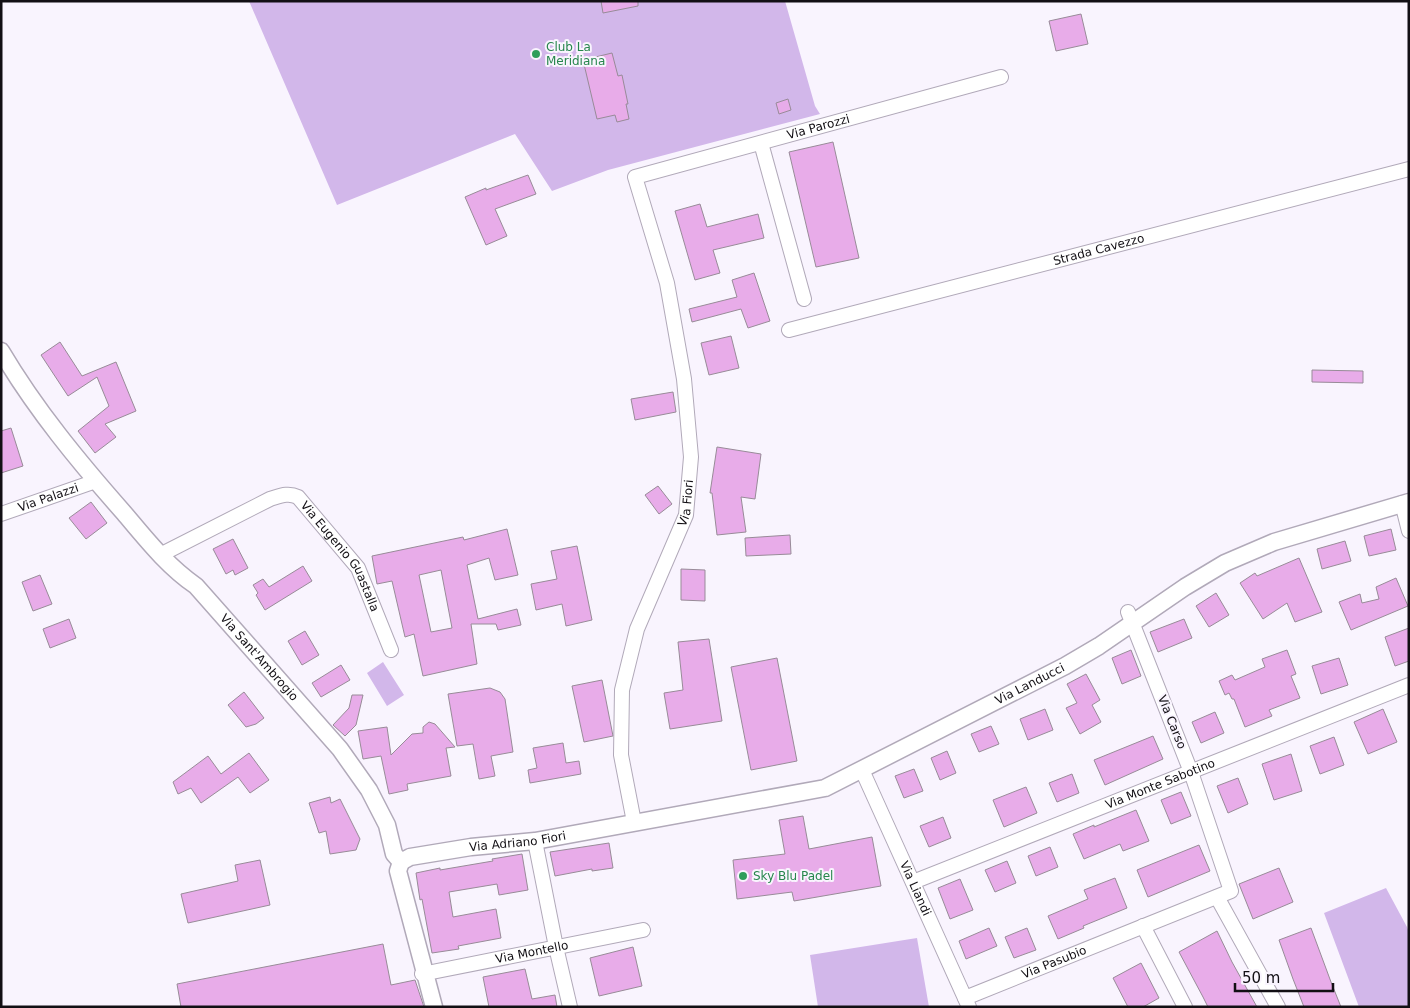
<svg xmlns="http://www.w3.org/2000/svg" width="1410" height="1008" font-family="'DejaVu Sans',sans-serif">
<rect width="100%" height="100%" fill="#f9f4fe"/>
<!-- green -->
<path fill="#d2b7ea" d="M249,1h536l30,105 5,8 -212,56 -56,21 -37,-57 -178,71z
M383,662l21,33 -17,11 -20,-33z
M1386,888l21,39 2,6v74h-50l-35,-94z
M917,938l12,69h-111l-8,-52z"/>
<!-- building -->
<path fill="#e8ace9" stroke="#988b98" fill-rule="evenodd" d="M601,1h37v5l-35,7z
M1081,14l7,30 -32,7 -7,-30z
M612,53l6,23 4,-1 6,29h-2l3,15 -12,3 -2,-7 -18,4 -14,-59z
M788,99l3,11 -12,4 -3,-11z
M833,142l26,116 -43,9 -27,-115z
M528,175l8,19 -41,15 12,27 -21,9 -21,-48 21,-9v2z
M700,204l7,23 51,-13 6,24 -51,12 7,23 -25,7 -20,-69z
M754,273l16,48 -22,7 -7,-19 -49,13 -3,-13 48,-12 -5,-17z
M731,336l8,32 -30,7 -8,-32z
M60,342l22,34 34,-14 20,49 -31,13 11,13 -21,16 -17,-22 31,-25 -12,-29 -29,19 -27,-41z
M1312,370l51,1v12l-51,-1z
M673,392l3,20 -41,8 -4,-21z
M11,428l12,38 -22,7v-42z
M717,447l44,7 -6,45 -14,-2 5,35 -29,3 -5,-42h-2z
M658,486l14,18 -13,10 -14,-19z
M91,502l16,21 -21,16 -17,-21z
M507,529l11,46 -23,5 -6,-22 -22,7 11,54 39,-10 4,16 -23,5 -2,-6h-25l6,40 -54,12 -9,-42 -9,3 -13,-56 -15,3 -5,-28 91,-19 1,3zM441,570l11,58 -21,4 -12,-57z
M1391,529l5,21 -27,6 -5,-20z
M790,535l1,19 -45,2 -1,-18z
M233,539l15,29 -13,7 -2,-5 -7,4 -13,-25z
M1345,541l6,20 -29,8 -5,-20z
M577,546l15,74 -26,6 -4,-22 -26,6 -5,-26 26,-5 -6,-28z
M1299,558l23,54 -27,10 -8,-19 -24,16 -23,-36 15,-10 2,3z
M303,566l9,15 -47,29 -9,-15 2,-2 -5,-8 10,-6 6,8z
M681,569l24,1v31l-24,-1z
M40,575l12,29 -19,7 -11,-29z
M1396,578l12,28 -57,24 -12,-28 21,-8 2,9 17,-4 -3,-12z
M1216,593l13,22 -20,12 -13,-21z
M69,619l7,19 -26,10 -7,-19z
M1184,619l8,19 -34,14 -8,-20z
M1409,628v33l-14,5 -10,-29z
M305,631l14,24 -17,10 -14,-24z
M709,639l13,82 -52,8 -6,-36 19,-3 -5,-48z
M1131,650l10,26 -19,8 -10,-26z
M1287,650l9,24 -5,2 9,22 -31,12 3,6 -27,11 -11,-28h-2l-3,-6 -4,2 -6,-14 13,-6 3,5 30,-13 -3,-8z
M777,658l20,103 -46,9 -20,-103z
M1339,658l9,27 -27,9 -9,-28z
M341,665l9,15 -29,17 -9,-14z
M1086,674l14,26 -8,5 9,17 -21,12 -14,-26 11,-5 -10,-19z
M602,680l11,56 -29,6 -12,-56z
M490,688l10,4 5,7 8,53 -22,4 4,20 -16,3 -6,-35 -16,2 -9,-52z
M244,692l20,26 -8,6 -10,3 -18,-22z
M352,695h11l-7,30 -11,11 -12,-11 16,-17z
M1045,709l8,21 -25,10 -8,-21z
M1383,709l14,33 -29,12 -14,-32z
M1215,712l9,21 -23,10 -9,-21z
M429,722l6,2 20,23 -9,1 5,28 -44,8 1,6 -19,4 -8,-38 -18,3 -5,-28 29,-4 4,28 21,-21 11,-1v-6z
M991,726l8,18 -20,8 -8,-18z
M1153,736l10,23 -58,26 -11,-25z
M1334,737l10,28 -24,9 -10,-28z
M563,743l3,20 13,-2 2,13 -51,9 -2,-13 9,-2 -4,-20z
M947,751l9,22 -16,7 -9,-22z
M249,753l20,27 -19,13 -12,-16 -37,26 -10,-15 -13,6 -5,-12 35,-26 13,18z
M1291,754l11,37 -28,9 -12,-36z
M914,769l9,22 -19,7 -9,-22z
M1072,774l7,19 -22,9 -8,-19z
M1238,778l10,26 -20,9 -11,-27z
M1026,787l11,26 -33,14 -11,-27z
M1181,792l10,24 -20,8 -10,-24z
M330,797l1,6 9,-4 20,40 -4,11 -26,4 -4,-23 -7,2 -10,-30z
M1136,810l13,31 -26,10 -3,-7 -36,15 -11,-25 21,-9v2z
M803,816l6,33 63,-12 9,49 -87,15 -2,-9 -55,7 -4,-39 52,-6 -6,-34z
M943,817l8,21 -22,9 -9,-21z
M609,843l4,25 -21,3v-2l-37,7 -5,-24z
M1199,845l11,26 -62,26 -11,-27z
M1050,847l8,20 -22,9 -8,-20z
M522,854l6,36 -29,5 -2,-11 -48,8 4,25 43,-8 5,29 -43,8 1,3 -27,4 -10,-54 -2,1 -4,-27 24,-5v2l53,-9 -1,-2z
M260,860l10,45 -82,18 -7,-29 57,-13 -3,-16z
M1007,861l9,22 -21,9 -10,-22z
M1279,868l14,34 -40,17 -14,-35z
M1115,878l12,30 -44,18 1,2 -26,11 -10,-23 40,-17 -4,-9z
M960,879l13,31 -23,9 -12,-31z
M989,928l8,18 -31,13 -7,-18z
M1027,928l9,22 -22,8 -9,-21z
M1311,928l20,54 10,25h-37l-11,-28 -14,-39z
M1217,931l15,31 25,45h-49l-5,-10 -24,-45z
M383,944l8,41 24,-5 9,27h-243l-4,-23z
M633,947l9,39 -43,10 -9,-38z
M1141,963l18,35 -16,9h-15l-15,-29z
M525,969l7,30 23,-4 2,12h-68l-6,-30z"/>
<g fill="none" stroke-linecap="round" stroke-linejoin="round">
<defs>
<g id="minor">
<path d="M761,143l43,156"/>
<path id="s1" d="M789,330l620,-161"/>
<path d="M1402,503l7,28"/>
<path id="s2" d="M1,514l95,-33"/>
<path id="s3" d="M160,555l110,-56c10,-3 18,-7 28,-2l60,71 33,82"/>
<path id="s4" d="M862,770l107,237"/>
<path id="s5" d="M634,822l-13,-67 1,-65 15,-61 49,-114 5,-58 -7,-78 -17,-96 -32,-106 366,-100"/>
<path d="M535,841l21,106 14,60"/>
<path id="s6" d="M913,882l496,-197"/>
<path d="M1217,897l61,110"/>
<path d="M1143,926l42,81"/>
<path id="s7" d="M422,974l221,-44"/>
<path id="s8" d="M965,998l266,-107 -40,-119 -63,-160"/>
</g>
<g id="tertiary">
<path id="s9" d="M1,351c35,59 78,111 123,162 22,26 43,53 72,73l144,163 29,41 18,35 7,29 7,8"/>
<path id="s10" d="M401,862l9,-5 61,-10 64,-6 290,-53 240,-122 34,-20 86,-59 40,-24 49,-21 135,-40"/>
<path d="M401,862l-3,9 36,136"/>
</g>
</defs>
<!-- minor casing -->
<use href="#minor" stroke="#b1a9b9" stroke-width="16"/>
<!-- tertiary casing -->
<use href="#tertiary" stroke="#b1a9b9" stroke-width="19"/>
<!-- minor -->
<use href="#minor" stroke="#fff" stroke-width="14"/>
<!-- tertiary -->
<use href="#tertiary" stroke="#fff" stroke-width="16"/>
</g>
<!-- markers -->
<g fill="#2e9e5b" stroke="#f9f4fe" stroke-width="2">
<circle cx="536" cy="54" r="5"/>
<circle cx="743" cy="876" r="5"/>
</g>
<g text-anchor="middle" stroke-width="4" stroke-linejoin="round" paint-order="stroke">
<!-- leisure labels -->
<g font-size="12" fill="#27864d" stroke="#f9f4fe" text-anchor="start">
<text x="546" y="51">Club La<tspan x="546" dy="14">Meridiana</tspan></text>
<text x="753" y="880">Sky Blu Padel</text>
</g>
<!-- street labels -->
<g font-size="12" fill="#120f14" stroke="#f9f4fe">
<text dy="4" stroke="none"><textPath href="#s5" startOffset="855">Via Parozzi</textPath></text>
<text dy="4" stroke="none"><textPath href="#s1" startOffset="320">Strada Cavezzo</textPath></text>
<text dy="4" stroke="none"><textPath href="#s2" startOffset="50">Via Palazzi</textPath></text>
<text dy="4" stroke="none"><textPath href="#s5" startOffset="332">Via Fiori</textPath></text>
<text dy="4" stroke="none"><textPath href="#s3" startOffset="226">Via Eugenio Guastalla</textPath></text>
<text dy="4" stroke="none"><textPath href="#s9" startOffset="402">Via Sant'Ambrogio</textPath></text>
<text dy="4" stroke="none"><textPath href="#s10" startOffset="661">Via Landucci</textPath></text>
<text transform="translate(1172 722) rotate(68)" y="4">Via Carso</text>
<text dy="4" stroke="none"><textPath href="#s6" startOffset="266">Via Monte Sabotino</textPath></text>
<text dy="4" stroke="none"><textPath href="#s10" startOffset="119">Via Adriano Fiori</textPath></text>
<text dy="4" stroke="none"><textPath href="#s4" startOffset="130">Via Liandi</textPath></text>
<text dy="4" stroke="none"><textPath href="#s7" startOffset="112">Via Montello</textPath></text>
<text dy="4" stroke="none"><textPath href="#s8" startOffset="96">Via Pasubio</textPath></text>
</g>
</g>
<!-- border -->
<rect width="1410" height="1008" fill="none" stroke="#120f14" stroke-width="5"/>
<!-- scale -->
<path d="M1235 983v8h98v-8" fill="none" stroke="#120f14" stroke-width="2.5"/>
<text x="1242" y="983" font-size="15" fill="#120f14" stroke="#f9f4fe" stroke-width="4" paint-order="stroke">50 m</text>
</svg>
